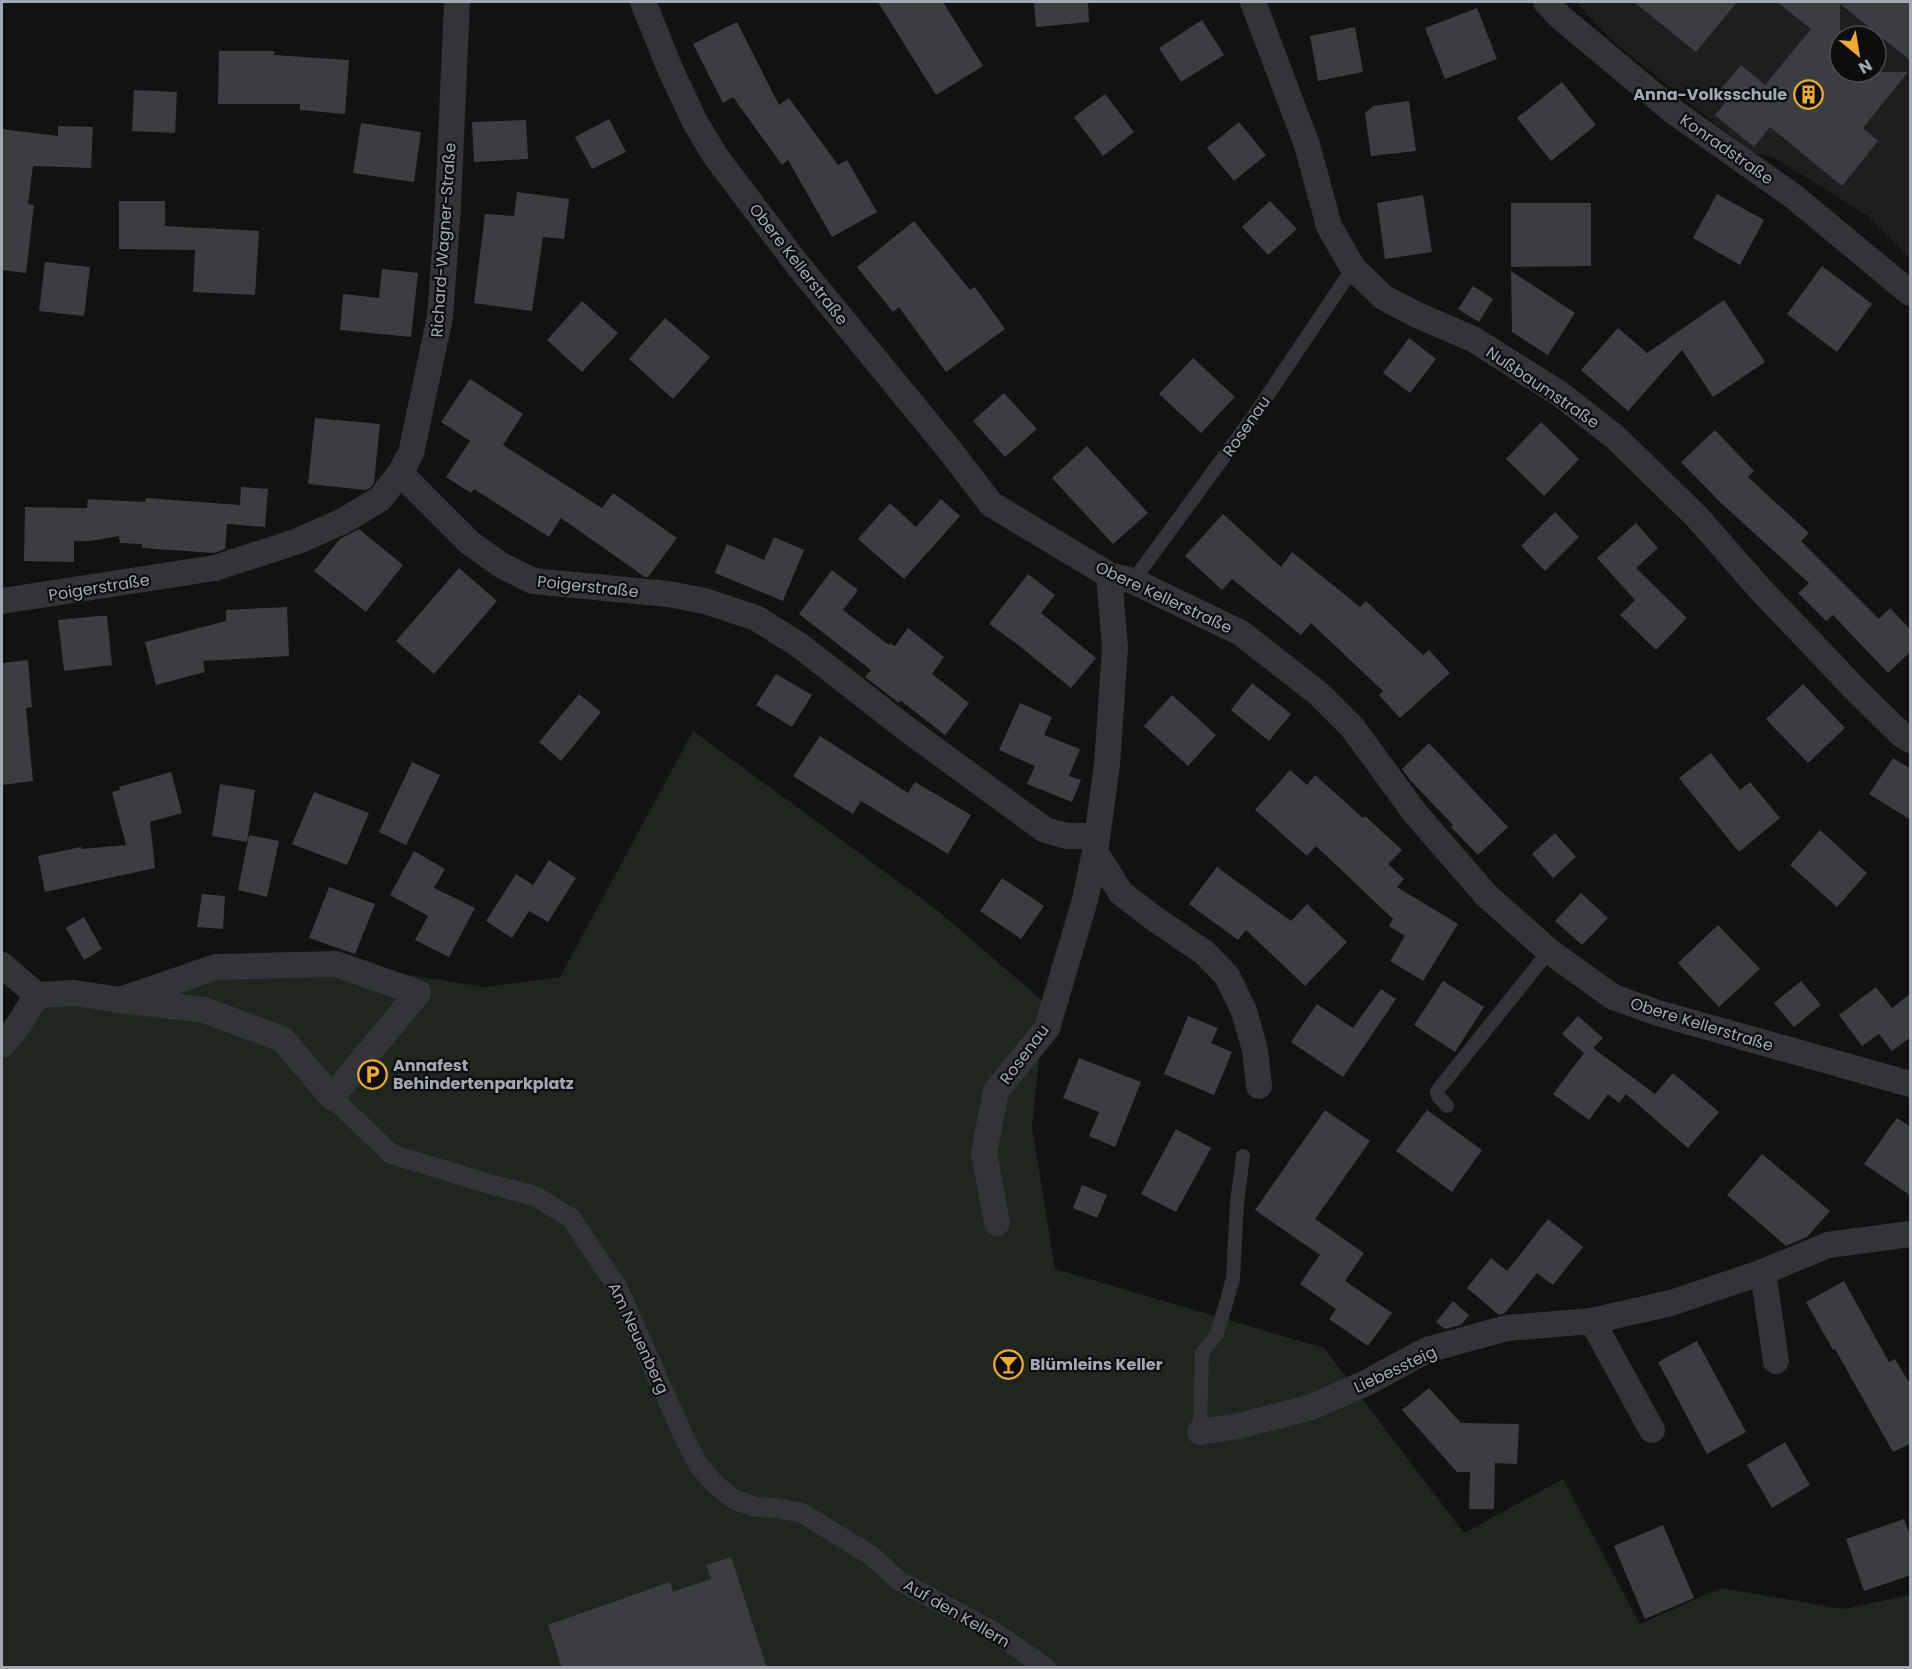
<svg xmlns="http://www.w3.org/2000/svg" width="1912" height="1669" font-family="Poppins,sans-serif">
<rect width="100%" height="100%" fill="#121213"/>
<!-- built -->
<path fill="#1e1e20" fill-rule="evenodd" d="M1576,2h334v257l-42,-43 -95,-59 -19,-4 -46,-35 -99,-80zM1840,36h36v36h-36z"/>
<!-- green -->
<path fill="#1e261f" d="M693,731l244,179 108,93 -13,123 23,143 269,79 140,185 99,-54 77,145 81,-36 122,21 67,-14v73h-1908v-614l44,-51 266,-43 174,27 74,-10z"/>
<!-- building -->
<path fill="#3c3d40" d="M878,2h65l40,64 -47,29z
M1034,2h54l1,20 -53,5z
M1634,2h103l-41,50z
M1777,2h134v59l-71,-57v68h68l-45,56 15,13 -36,45 -72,-59 -16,20 -39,-32 15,-18 -10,-7 21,-25 24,20 46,-56z
M1477,8l20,51 -52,20 -20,-51z
M1202,20l22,35 -43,27 -22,-34z
M737,22l42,83 10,-7 49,67 9,-5 30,52 -45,25 -44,-77 -6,5 -49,-68 -10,6 -30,-59z
M1355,27l8,45 -45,9 -8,-45z
M219,51h55v4l75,5 -4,54 -45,-4v-6h-82z
M1562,82l34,43 -45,36 -34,-43z
M134,90l43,2 -2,41 -43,-2z
M1105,94l29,38 -31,24 -29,-39z
M1409,101l7,50 -45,5 -6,-43 8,-7z
M609,119l17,33 -34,17 -17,-32z
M526,120l2,39 -54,3 -2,-40z
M1239,122l27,33 -32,26 -27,-33z
M361,123l60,9 -7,50 -61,-9z
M58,126l35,1 -2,41 -58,-2 -5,38 6,1 -8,68 -24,-3v-141l56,7z
M517,192l52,7 -5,40 -21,-2 -11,74 -58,-8 11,-89 29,2z
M1717,194l47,26 -24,45 -47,-27z
M1423,195l9,57 -47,7 -8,-56z
M119,201h46v25l94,5 -4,64 -62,-3 2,-42 -76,-1z
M1270,201l27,28 -29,26 -26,-28z
M1511,203h80v63l-80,1z
M914,221l56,69 5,-3 30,42 -59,43 -47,-65 -6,5 -36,-45z
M45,262l45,5 -6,49 -45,-5z
M1822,266l50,38 -35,48 -50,-38z
M382,269l36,4 -7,64 -71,-7 3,-36 36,4z
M1511,271l64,42 -27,42 -36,-23z
M1473,286l20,13 -14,23 -21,-13z
M1724,300l41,62 -52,35 -31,-47 -54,61 -47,-41 37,-42 29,25z
M582,301l36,32 -36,39 -35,-32z
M665,318l45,39 -37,42 -44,-40z
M1409,338l27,21 -26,34 -27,-20z
M1193,358l42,39 -34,36 -42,-39z
M470,379l53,35 -20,31 99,63 11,-15 64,45 -29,39h-3l-84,-59 -12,19 -75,-48 -3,4 -25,-16 24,-36 -29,-19z
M1004,393l33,36 -32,28 -32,-36z
M315,418l65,6 -6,59 -4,5 -4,2 -58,-6z
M1541,422l38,37 -35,37 -38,-37z
M1715,430l39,41 -6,6 61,56 -8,8 78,78 11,-11 21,22v21l-23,22 -55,-58 -7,6 -28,-28 11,-10 -88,-80 -40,-41z
M1087,446l61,67 -35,31 -61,-66z
M241,487l27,2 -3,38 -38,-3 -2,25 -11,4 -72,-5v-4l-22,-1 -1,-7 -29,5h-16v21l-50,-1 1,-54 62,1 1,-9 57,3 1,-4 94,7z
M941,499l19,17 -56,63 -46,-40 32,-36 26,24z
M1555,512l24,25 -34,34 -24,-25z
M1223,514l58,53 11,-15 68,55 6,-6 57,54 6,-5 21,23 -50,45 -21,-23 4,-4 -72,-68 -10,12 -69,-56 -10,11 -37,-34z
M1636,523l22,25 -22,20 51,50 -31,32 -36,-35 15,-15 -38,-42z
M359,529l44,36 -37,47 -52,-41 26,-32z
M774,537l30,13 -21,51 -68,-28 12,-29 37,16z
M459,568l38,33 -63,73 -38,-33z
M832,570l26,20 -15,20 46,35 1,-2 5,3 13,-18 36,29 -12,17 37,29 -24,32 -45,-35 -1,3 -34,-26 6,-7 -72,-56z
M1028,574l27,21 -14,18 55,45 -25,30 -54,-44 -28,-20z
M287,607l2,49 -86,5 2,11 -49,13 -11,-43 81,-21v-11z
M97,616h10l5,49 -48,6 -6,-51z
M28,660l4,47 -6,1 7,73 -31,4v-122z
M776,674l36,21 -20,32 -36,-22z
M1252,683l39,31 -22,27 -38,-31z
M1803,684l42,44 -37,35 -42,-44z
M579,694l22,18 -40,49 -22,-19z
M1172,695l44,40 -28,31 -44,-40z
M1020,703l32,14 -8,18 36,14 -11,27 12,4 -9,22 -45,-18 8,-18 -36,-16z
M820,736l88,57 7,-11 56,33 -23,39 -87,-53 -8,13 -60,-38z
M1429,743l79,84 -30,28 -27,-28 2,-2 -43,-45 -8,-11z
M1711,753l29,37 10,-8 30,36 -41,34 -60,-74z
M1893,758l18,11v51l-42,-26z
M412,762l28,13 -34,70 -27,-13z
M1290,770l17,15 8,-10 48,43 2,-2 37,34 -14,14 16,15 -7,8 61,37 -35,57 -33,-20 15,-25 -16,-10 4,-7 -77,-73 -9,10 -52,-46z
M171,772l11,41 -32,9 5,46 -110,24 -7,-36 43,-9 1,2 44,-4 -14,-53 8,-2 -1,-3z
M220,784l35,6 -8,52 -35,-6z
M314,792l55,21 -22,52 -55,-21z
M1820,830l47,43 -30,34 -47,-42z
M1555,833l21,24 -23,21 -21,-24z
M249,835l30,6 -12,56 -29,-7z
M414,851l31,18 -11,19 41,20 -26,49 -34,-17 13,-24 -38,-21z
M549,860l27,18 -28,44 -19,-11 -17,27 -26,-17 30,-47 17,11z
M1217,867l74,54 16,-17 40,38 -42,44 -59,-56 -8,10 -49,-36z
M1002,878l42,28 -23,33 -41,-28z
M329,887l46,17 -20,50 -46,-16z
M1581,893l27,25 -26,27 -27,-24z
M202,894l23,2 -2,33 -26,-2z
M84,917l18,32 -18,11 -18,-32z
M1718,925l42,44 -41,38 -41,-44z
M1443,981l41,26 -29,45 -41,-27z
M1801,981l20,24 -27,22 -20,-24z
M1876,987l16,21 19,-15v44l-19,14 -13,-17 -17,12 -23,-31z
M1381,989l15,10 -53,78 -52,-35 26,-38 36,24z
M1188,1016l30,12 -7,15 21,9 -18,43 -50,-21z
M1578,1016l25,22 -10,10 62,46 18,-21 46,39 -31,36 -62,-54 -7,9 -11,-9 -19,26 -36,-26 31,-41 -22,-19z
M1079,1058l62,24 -26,65 -26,-11 10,-24 -36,-14z
M1325,1110l45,31 -55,78 49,34 -19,28 47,32 -24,33 -39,-27 7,-10 -36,-25 20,-29 -65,-45z
M1427,1110l55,40 -30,42 -56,-41z
M1897,1118l14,9v69l-47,-32z
M1176,1129l35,19 -35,64 -35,-18z
M1762,1154l68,57 -23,26 -21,9 -59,-51z
M1082,1185l25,10 -10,23 -24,-10z
M1548,1219l35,28 -30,38 -16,-12 -32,40 -6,2 -32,-27 24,-30 16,13z
M1844,1281l45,81 6,-3 16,27v57l-18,9 -58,-103 -2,1 -27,-48z
M1453,1301l16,14 -8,10 -16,4 -9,-7z
M1697,1341l49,91 -39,22 -49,-92z
M1429,1388l32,35 58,1 -2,40 -22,-1 -1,46h-25l1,-37h-13l-55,-62z
M1785,1442l25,43 -38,23 -25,-43z
M1904,1519l7,19v37l-47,16 -18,-52z
M1663,1525l31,73 -49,21 -31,-73z
M731,1557l36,111h-205l-14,-43 122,-43 3,10 38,-13 -5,-14z"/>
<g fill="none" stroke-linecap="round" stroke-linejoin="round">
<!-- service -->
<path stroke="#333438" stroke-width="14" d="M1133,581l120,-164 100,-149
M1447,1106l-9,-10 -1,-5 112,-140
M1200,1432l2,-79 15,-19 16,-55 4,-76 6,-47"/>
<!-- pedestrian -->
<path stroke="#333438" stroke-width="20" d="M332,1097l59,57 102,31 42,11 36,22 47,70 65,147 16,31 17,19 19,15 21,7 21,1 25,5 70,43 26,24 98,53 50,35"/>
<!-- minor -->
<path stroke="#333438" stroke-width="26" d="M643,2l28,69 24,51 21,35 81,107 151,184 43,56 118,71 24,6 108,52 78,61 33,33 63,86 71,82 63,56 64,46 45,16 252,71
M1253,2l54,143 22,81 24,42 30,29 34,18 56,24 87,55 55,43 81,79 64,73 96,101 46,45 8,5
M1546,2l13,14 115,96 119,84 117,97
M400,473l11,-20 29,-136 8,-112 9,-203
M2,601l213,-33 83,-27 45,-20 37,-22 20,-26 70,70 31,22 32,16 135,13 37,7 51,17 43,27 109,85 137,100 22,6h30
M1095,852l26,41 34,26 50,34 22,23 17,35 11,39 4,36
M2,965l35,30
M37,995l37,-2 46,7 84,10 78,29 50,58 86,-104 -82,-29 -120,3 -96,33
M2,1045l15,-18 20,-32
M997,1223l-13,-70 12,-62 51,-63 38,-128 10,-48 12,-87 8,-117 -6,-73
M1763,1272l13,89
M1592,1321l60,109
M1200,1432l38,-6 71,-18 55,-24 63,-34 80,-22 85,-7 79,-18 92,-31 65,-27 82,-11"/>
</g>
<!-- icons -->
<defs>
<symbol id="building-ring" viewBox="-11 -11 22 22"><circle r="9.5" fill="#0d0d0e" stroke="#eeac2f" stroke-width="1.5"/><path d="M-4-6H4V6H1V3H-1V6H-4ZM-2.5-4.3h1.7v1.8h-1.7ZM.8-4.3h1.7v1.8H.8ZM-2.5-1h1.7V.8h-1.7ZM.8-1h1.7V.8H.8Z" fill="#eeac2f"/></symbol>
<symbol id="parking-ring" viewBox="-11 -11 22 22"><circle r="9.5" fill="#0d0d0e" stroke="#eeac2f" stroke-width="1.5"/><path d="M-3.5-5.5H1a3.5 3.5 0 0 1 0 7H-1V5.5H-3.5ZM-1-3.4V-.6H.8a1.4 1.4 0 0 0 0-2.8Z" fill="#eeac2f"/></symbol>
<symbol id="bar-ring" viewBox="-11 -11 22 22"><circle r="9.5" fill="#0d0d0e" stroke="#eeac2f" stroke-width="1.5"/><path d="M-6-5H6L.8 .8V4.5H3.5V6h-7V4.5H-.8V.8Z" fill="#eeac2f"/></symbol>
</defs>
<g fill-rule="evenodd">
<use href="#building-ring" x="1792" y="78" width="33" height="33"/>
<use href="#parking-ring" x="356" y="1058" width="33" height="33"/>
<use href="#bar-ring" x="992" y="1348" width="33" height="33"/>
</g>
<g text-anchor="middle" stroke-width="4.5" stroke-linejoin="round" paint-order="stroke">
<!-- poi labels -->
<g font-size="16" font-weight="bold" fill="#a3a9b4" stroke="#0d0d0e" text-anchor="start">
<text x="1787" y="100" text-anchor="end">Anna-Volksschule</text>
<text x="393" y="1071">Annafest<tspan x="393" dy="18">Behindertenparkplatz</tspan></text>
<text x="1030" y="1370">Blümleins Keller</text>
</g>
<!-- street labels -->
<g font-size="16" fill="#a3a9b4" stroke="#0d0d0e">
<text transform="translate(1727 149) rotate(35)" y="6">Konradstraße</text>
<text transform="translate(443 240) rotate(-86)" y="6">Richard-Wagner-Straße</text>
<text transform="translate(799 264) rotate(52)" y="6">Obere Kellerstraße</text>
<text transform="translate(1543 387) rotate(34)" y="6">Nußbaumstraße</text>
<text transform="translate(1246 426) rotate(-55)" y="6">Rosenau</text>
<text transform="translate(588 586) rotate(6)" y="6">Poigerstraße</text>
<text transform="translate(99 587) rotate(-9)" y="6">Poigerstraße</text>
<text transform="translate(1164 597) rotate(25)" y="6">Obere Kellerstraße</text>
<text transform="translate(1702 1024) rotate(17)" y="6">Obere Kellerstraße</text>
<text transform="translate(1024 1054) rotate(-53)" y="6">Rosenau</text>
<text transform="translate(639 1338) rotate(65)" y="6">Am Neuenberg</text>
<text transform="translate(1395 1369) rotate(-25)" y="6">Liebessteig</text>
<text transform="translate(957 1613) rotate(30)" y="6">Auf den Kellern</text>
</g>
</g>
<!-- border -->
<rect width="1912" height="1669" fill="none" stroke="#a3a9b4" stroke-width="6"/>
<!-- north arrow -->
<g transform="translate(1858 54) rotate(150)"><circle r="28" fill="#0d0d0e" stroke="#494b50" stroke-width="1.5"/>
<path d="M0-4.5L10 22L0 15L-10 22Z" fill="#eeac2f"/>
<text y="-9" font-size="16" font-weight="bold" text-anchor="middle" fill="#a3a9b4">N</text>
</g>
</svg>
